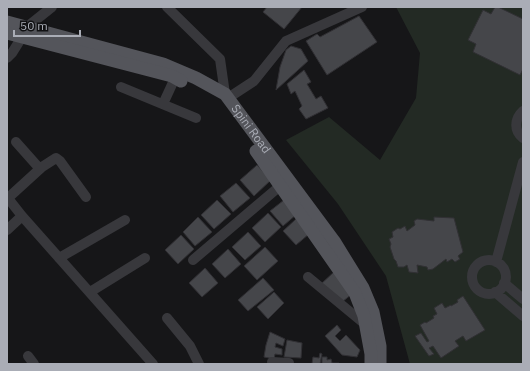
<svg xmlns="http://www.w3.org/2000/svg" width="530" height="371" font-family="'IBM Plex Sans',sans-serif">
<rect width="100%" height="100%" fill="#161618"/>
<!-- green -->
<path fill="#232a24" d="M396,7h127v357h-113l-24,-88 -48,-72 -52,-64 43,-23 51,43 36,-62 4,-45z"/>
<!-- building -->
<path fill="#45464a" stroke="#313034" d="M267,7h35l-18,22 -21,-17z
M495,7h3l25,12v50l-3,6 -47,-23 3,-8 -8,-4 15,-30 8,4z
M359,16l18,26 -50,33 -21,-34 11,-7 3,3z
M291,46l10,3 7,12 -32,29 4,-23 6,-17z
M304,70l7,12 -4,2 9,15 5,-3 7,12 -22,11 -7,-10 3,-3 -7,-15 -4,3 -4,-10z
M257,165l14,15 -17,16 -14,-16z
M236,183l14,15 -17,14 -13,-16z
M217,200l14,14 -17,15 -13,-14z
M284,200l13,14 -14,12 -13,-15z
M268,213l13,14 -16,15 -13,-14z
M198,217l14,15 -17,14 -12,-14z
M434,217l20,1 9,34 -5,4 2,3 -5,3 -3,-3 -5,3 -1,-3 -13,10 -5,1 -1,-3 -10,-2 1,8 -9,-1 -2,-7 -3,2h-6l-2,-6 -2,-2 -4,-12 1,-3 -2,-5 4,-2 -1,-5 6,-4 2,1 5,-3 2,5 8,-6 -1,-4 3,-2 17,2z
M296,219l13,15 -13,11 -13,-14z
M248,232l13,14 -16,14 -13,-13z
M181,235l13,14 -16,15 -13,-14z
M265,247l13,14 -21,19 -13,-14z
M228,249l13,15 -16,14 -13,-14z
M205,268l13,15 -16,14 -13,-14z
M335,271l17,23 -10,8 -21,-18z
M263,278l11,12 -26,21 -10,-11z
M274,292l10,11 -16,16 -11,-12z
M463,296l22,34 -19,11 -3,-5 -8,5 4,5 -18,12 -8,-12 -4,2 5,6 -5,2 -14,-20 6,-3 6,9 2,-1 -9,-16 5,-3 1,1 8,-5 -1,-2 4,-2 -3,-6 8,-5 3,5 6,-3v1l7,-4 -1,-2z
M337,325l4,5 -6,6 5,5 6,-6 14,15 -3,7 -15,-2 -17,-19z
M270,332l15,7 -2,7 -7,-3 -1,4 7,2v6l-7,-1 -1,5 -10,-2 2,-12z
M287,340l15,3 -1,15 -17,-1z
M320,353l2,1 -2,10h-8l1,-7 6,1z
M322,357h5v3l4,-1 1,4h7v1h-17z"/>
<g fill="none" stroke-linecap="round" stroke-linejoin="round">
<!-- minor -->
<path stroke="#38383c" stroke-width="10" d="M167,7l53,52 5,35
M27,27l25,-20
M7,58l5,-5 10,-16
M121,87l75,31
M228,98l26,-17 32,-40 76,-34
M163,104l12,-26
M523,111c-9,8 -9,20 0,27
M16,142l24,27
M7,197l15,19 131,148
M8,198l34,-31 14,-9 4,3 26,36
M7,230l15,-14
M59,258l66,-38
M193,260l87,-74
M472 277a17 17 0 1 1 34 0a17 17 0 1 1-34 0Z
M496,262l27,-100
M308,277l58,48
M504,283l19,16
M90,292l55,-34
M495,292l28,24
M167,318l23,28 9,18
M28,356l6,8
M272,362l17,1v1"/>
<!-- major -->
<g stroke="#54555b" stroke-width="13">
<path id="s1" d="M7,22l156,42 33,14 29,16 109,147 29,47 10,24 7,34v18"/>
<path d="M7,33l165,43 9,5"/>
<path d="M256,151l99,142 9,23 7,38v10"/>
</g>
</g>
<g text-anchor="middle" stroke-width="3.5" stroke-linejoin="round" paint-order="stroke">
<!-- street labels -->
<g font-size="12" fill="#aaadb6" stroke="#111113">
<text dy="4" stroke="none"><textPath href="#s1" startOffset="274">Spini Road</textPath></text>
</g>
</g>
<!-- border -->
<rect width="530" height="371" fill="none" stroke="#aaadb6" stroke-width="16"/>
<!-- scale -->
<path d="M14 30v6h66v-6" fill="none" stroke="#aaadb6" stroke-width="2"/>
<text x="20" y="30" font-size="12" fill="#aaadb6" stroke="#111113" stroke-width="3" paint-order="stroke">50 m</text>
</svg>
